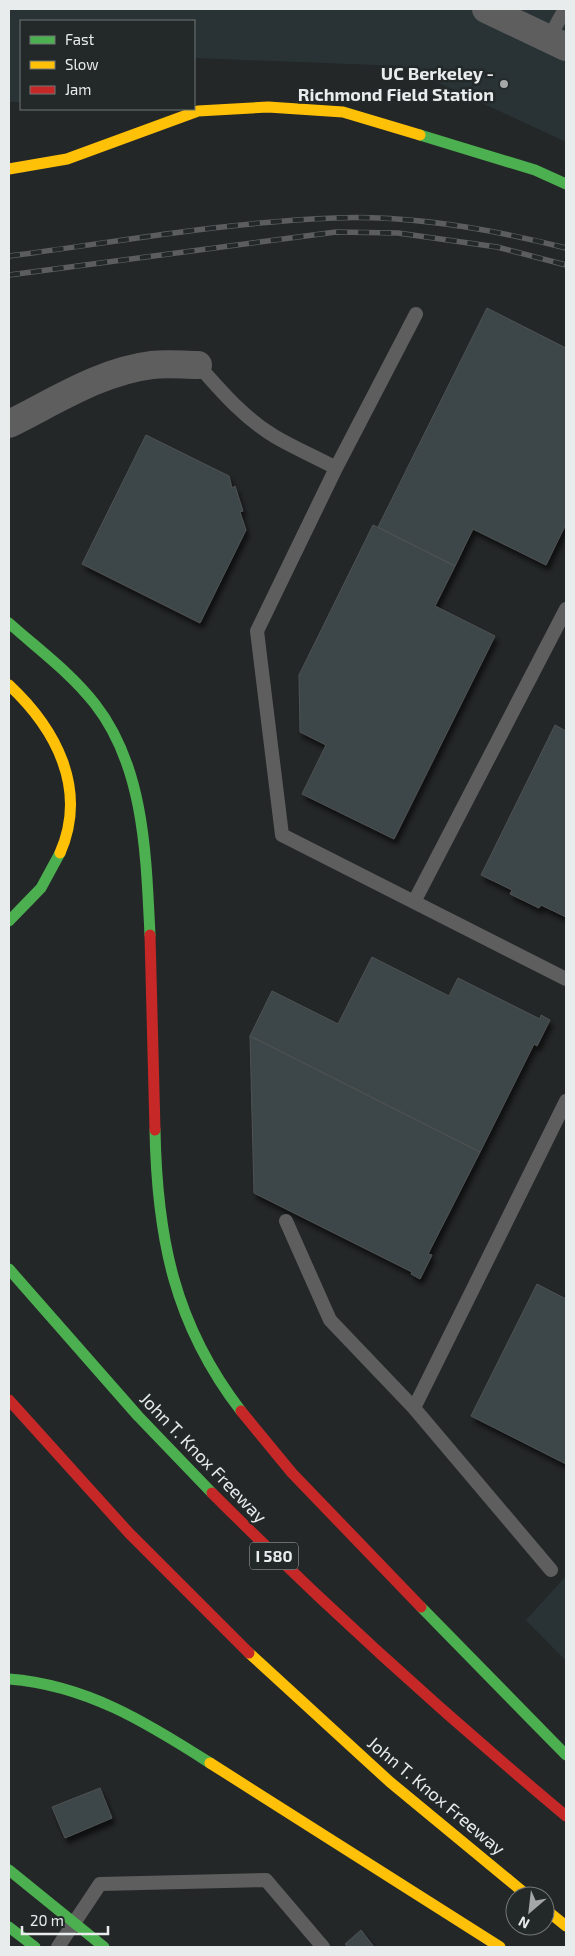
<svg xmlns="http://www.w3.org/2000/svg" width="575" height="1956" font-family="'Exo 2',sans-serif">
<defs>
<filter id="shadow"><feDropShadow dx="3" dy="5.5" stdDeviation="2.5" flood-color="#0009"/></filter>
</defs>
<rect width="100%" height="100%" fill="#242728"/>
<!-- built -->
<path fill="#293336" d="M9,9h557v133l-164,-76 -208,-8v-37h-173v81h-12z
M566,1576v85l-40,-41z"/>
<!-- building -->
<path fill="#3c4648" stroke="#4f5252" filter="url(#shadow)" d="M487,308l79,40v176l-20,41 -73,-36 -18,37 -77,-39z
M146,435l83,41 3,12 3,-2 8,25 -3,1 6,18 -46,93 -118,-59z
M373,525l82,41 -20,40 60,30 -101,203 -92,-45 24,-49 -26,-13 -1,-57z
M555,725l11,6v186l-25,-12 -2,3 -29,-14 2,-4 -31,-15z
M372,957l77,39 9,-18 82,41 1,-4 9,5 -13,26 -3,-2 -54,108 -230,-116 22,-45 66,33z
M250,1036l230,116 -52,102 4,1 -12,24 -9,-5 1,-2 -158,-79z
M537,1284l29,15v165l-95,-48z
M100,1788l12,30 -47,20 -13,-31z
M361,1930l13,17h-26l-3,-3z"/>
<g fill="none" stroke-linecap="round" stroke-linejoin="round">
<!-- lane -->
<path stroke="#5f5e5f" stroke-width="14" d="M549,38l16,-29
M198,365c23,26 46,53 76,71 20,12 42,21 62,32l-79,163 25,204 284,144
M336,468l80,-154
M414,902l152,-293
M286,1221l44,99 84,88 152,-307
M414,1408l137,162
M58,1947l42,-63 166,-4 57,67"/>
<!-- street -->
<path stroke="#5f5e5f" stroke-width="28" d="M486,9l80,38
M9,424c45,-22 92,-53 143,-59 15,-2 31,0 46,0"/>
<!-- fast -->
<path stroke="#4caf50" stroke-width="11" d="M420,135l115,35 31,14
M9,623c29,26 62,50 86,81 50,64 51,153 55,231
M9,921l32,-33 19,-35
M155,1130c2,107 19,194 86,281
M9,1269l129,147 74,77
M421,1607l145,148
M9,1679c77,6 137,43 201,84
M9,1870l95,77
M9,1927l26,20"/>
<!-- slow -->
<path stroke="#ffc107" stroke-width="11" d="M9,169l58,-10 131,-48 70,-4 75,5 77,23
M9,685c47,44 79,104 51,168
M249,1653l141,129 138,114
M210,1763l290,184
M545,1909l21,17"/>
<!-- jam -->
<path stroke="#c62828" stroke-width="11" d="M150,935l5,195
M9,1400l120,133 120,120
M241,1411l51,62 129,134
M212,1493c113,113 231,220 354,323"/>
<defs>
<path id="rail" d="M9,256c108,-14 217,-34 326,-38 77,-3 156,11 231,30
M9,275l327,-43 62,1 99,14 69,18"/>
</defs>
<!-- rail casing -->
<use href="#rail" stroke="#5b5d5e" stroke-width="5.5"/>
<!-- rail -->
<use href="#rail" stroke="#232829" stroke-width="4" stroke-dasharray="11" stroke-linecap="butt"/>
</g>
<!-- markers -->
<circle fill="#a4a7a8" stroke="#232829" stroke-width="2" cx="504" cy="84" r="5"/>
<g text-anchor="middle" stroke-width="5" stroke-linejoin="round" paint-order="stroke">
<!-- shield labels -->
<rect fill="#232829" stroke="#aeb1b2" stroke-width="1" x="250" y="1542.5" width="48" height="27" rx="4"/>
<g font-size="16" font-weight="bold" fill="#e9eced">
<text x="274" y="1562">I 580</text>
</g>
<!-- poi labels -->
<g font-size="18" font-weight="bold" fill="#e9eced" stroke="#232829" text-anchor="end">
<text x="494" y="80">UC Berkeley -<tspan x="494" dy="21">Richmond Field Station</tspan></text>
</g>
<!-- street labels -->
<g font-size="18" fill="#e9eced" stroke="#232829">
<text transform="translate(203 1458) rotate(46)" y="6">John T. Knox Freeway</text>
<text transform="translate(436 1796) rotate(40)" y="6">John T. Knox Freeway</text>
</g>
</g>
<!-- border -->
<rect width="575" height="1956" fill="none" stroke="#e9eced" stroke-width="20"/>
<!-- legend -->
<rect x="20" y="20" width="175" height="90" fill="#232829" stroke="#727677"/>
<rect x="30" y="36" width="25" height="8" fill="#4caf50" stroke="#727677"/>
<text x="65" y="45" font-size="15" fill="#e9eced">Fast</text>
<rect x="30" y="61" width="25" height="8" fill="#ffc107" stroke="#727677"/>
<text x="65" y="70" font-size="15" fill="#e9eced">Slow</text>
<rect x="30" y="86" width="25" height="8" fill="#c62828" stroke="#727677"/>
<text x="65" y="95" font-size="15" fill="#e9eced">Jam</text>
<!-- north arrow -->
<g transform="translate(530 1911) rotate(208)"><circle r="24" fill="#232829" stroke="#727677"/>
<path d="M0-4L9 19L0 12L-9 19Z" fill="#a4a7a8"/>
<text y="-8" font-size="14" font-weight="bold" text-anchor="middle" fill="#e9eced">N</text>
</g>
<!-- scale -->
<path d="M22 1926v8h86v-8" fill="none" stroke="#e9eced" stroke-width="2.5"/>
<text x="30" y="1926" font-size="15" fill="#e9eced" stroke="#232829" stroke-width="4" paint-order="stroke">20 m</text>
</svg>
